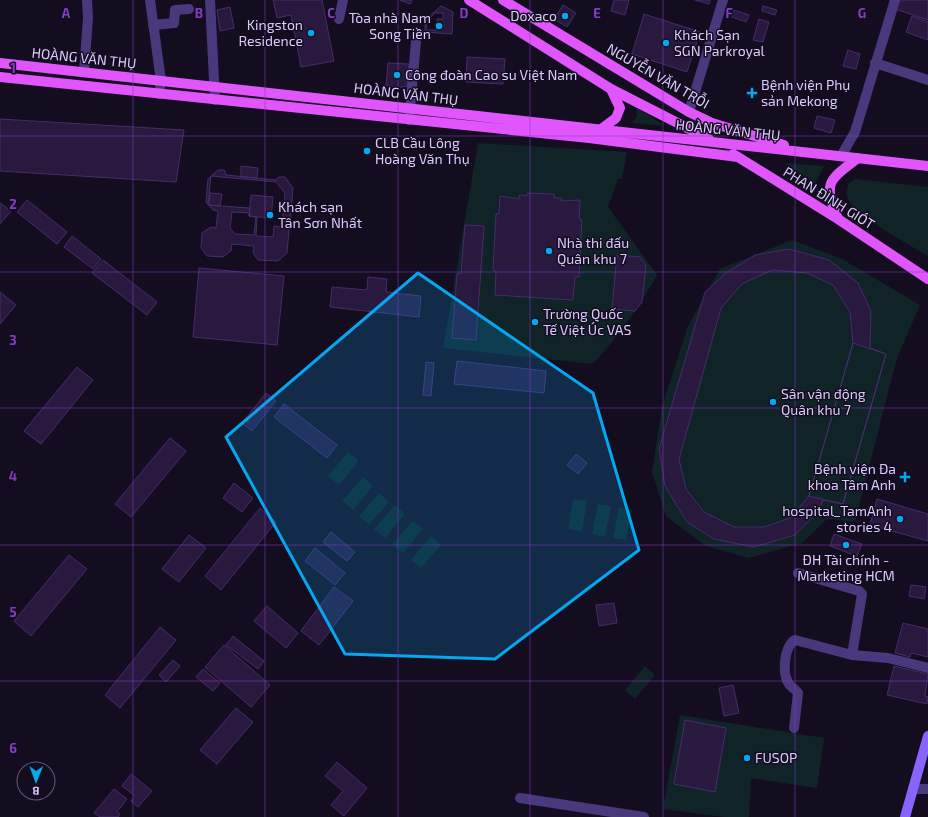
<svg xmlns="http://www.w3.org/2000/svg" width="928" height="817" font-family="'Exo 2',sans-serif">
<rect width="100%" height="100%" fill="#140d1f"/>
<!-- green -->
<path fill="#102428" d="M637,108l28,18 -33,-3 5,-6z
M478,143l149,9 -5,27h-4l-10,28 49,68c-18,32 -39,62 -64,89l-150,-16z
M785,163l39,3 -9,18z
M855,179l73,8v69c-17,-10 -71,-40 -79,-55 -4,-5 -2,-12 0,-18z
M792,240l50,19 78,46 -23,53 -42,164 -28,-3 -25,24 -53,15 -43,-12 -40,-30 -14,-44 10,-65 26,-81 32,-57z
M348,452l11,9 -20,24 -11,-9z
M363,477l10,9 -20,24 -11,-9z
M379,493l10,9 -20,23 -10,-9z
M573,499l14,2 -5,31 -14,-3z
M598,504l13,2 -6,31 -13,-3z
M395,505l10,9 -20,24 -11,-9z
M619,507l13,3 -6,30 -13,-2z
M413,521l10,8 -20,24 -11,-9z
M431,536l10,9 -20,23 -10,-8z
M645,666l10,9 -20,24 -10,-9z
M680,715l144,23 -7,50 -66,-10 -2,39h-24l-62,-8z"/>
<!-- building -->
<path fill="#29193f" stroke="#462c6b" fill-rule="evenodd" d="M273,0h49l12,61 -33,6 -10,-52 -14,3z
M400,0h12l-2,4z
M614,0h15l-4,15 -14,-4z
M695,0h15l-1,4z
M897,0h31v20l-33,-11z
M563,5l13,8 -9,14 -13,-8z
M441,6l12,6 -1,22 -27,-2v-12z
M763,6l14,4 -2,5 -13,-4z
M230,7l4,21 -14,3 -3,-21z
M734,10l15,5 -3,7 -14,-5z
M435,13h8v6h-6v11h-11l1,-9z
M644,14l56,18 -13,40 -55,-18z
M912,16l16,6v18l-22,-8z
M759,19l10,3 -6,20 -10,-2z
M848,50l12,4 -4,15 -13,-3z
M467,57l38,2 -2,25 -37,-2z
M388,63l21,1 -2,22 -10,2 -11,-3z
M817,116l18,4 -4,13 -17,-5z
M0,119l184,11 -8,52 -176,-11z
M241,166l17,2 -1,10 -16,-1z
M218,170h6l2,5 49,5 4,-3h6l8,11 -6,65 -9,8 -20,-1 -5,-7 1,-7 -22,-2 -1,7 -8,6 -16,-1 -6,-8 1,-15 9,-6 5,1 2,-17 -5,-1 -7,-8 2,-23zM232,212l18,1 -1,3 7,1 -2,18 -19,-1 -5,-6z
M211,176l65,6 9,11 -3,34 -8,-1 -1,11 -17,-1 1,-19 -8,-1 1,-8 -42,-3z
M210,193l12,1 -2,12 -11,-1z
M527,193l27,1v4h8l-1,3 19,-1 -1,19 3,1 -3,57h-4l-2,23 -78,-5 1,-24 -3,-1 3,-56h3l1,-18 19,3v-4l8,1z
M251,195l22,2 -2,21 -22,-2z
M27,200l40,32 -10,12 -40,-32z
M0,203l11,8 -11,13z
M465,225l19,1 -8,114 -24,-2 5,-64h4z
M72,236l29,23 -8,10 -29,-22z
M789,249l40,11 29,23 13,28 -1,37 16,6 -43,150 -20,-4 -4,10 -24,25 -41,12 -40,-8 -27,-17 -22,-36 -6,-37 46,-157 21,-19 29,-18zM772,270l35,3 26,12 17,27 3,31 -44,153 -17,21 -27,10h-31l-30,-15 -18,-23 -7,-30 42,-151 21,-24z
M617,255l23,2 6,8 -4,37 -7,9 -23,-2z
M103,260l54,42 -10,13 -55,-42z
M199,268l85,8 -7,69 -84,-8z
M368,277l19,2 -1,13 35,4 -2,21 -89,-10 2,-20 35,3z
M0,292l16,13 -16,19z
M853,343l33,11 -43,150 -34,-8z
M457,361l89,10 -2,22 -90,-9z
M426,362l8,1 -3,33 -8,-1z
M77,367l16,13 -52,64 -17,-13z
M266,393l10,8 -24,30 -10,-8z
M284,404l53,41 -10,13 -53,-41z
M170,438l16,13 -55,66 -16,-13z
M576,454l11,9 -9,11 -11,-9z
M234,483l19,15 -11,14 -19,-14z
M877,499l51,15v27l-58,-16z
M260,508l16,14 -55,68 -16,-14z
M331,532l24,20 -8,9 -24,-19z
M834,534l28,10 -5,12 -27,-10z
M189,535l17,13 -27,34 -17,-13z
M315,548l30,25 -10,12 -30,-24z
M69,555l18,14 -56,67 -17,-15z
M911,585l15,2 -2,12 -15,-3z
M334,587l19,14 -34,44 -18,-14z
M614,603l3,20 -18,3 -3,-21z
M267,606l31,27 -12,15 -32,-27z
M903,623l25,6v28l-17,-4 -1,4 -15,-4z
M160,627l16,13 -56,68 -15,-13z
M233,636l31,25 -6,8 -32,-24z
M224,645l46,40 -19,22 -46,-40z
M173,660l7,6 -14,16 -7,-7z
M894,666l34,8 -3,22 3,1 -1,7 -40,-9z
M203,669l17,14 -7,8 -17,-14z
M733,685l6,28 -15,3 -5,-28z
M236,708l17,14 -36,42 -17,-14z
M685,720l41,8 -11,64 -41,-8z
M337,762l30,26 -23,28 -13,-11 12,-14 -18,-15z
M131,774l21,17 -14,16 -7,-6 4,-5 -13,-10z
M114,789l13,10 -10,13 3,2 -2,3h-18l-6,-4z"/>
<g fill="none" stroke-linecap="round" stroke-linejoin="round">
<!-- minor -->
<path stroke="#4a387d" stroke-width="10" d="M150,0l11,81 -2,13
M210,0l5,100
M339,19l4,-19
M153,25l21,-2 1,-13 14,-1
M875,63l53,17
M84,72l4,-54 -1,-18
M689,112l34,-112
M409,120l7,-78
M841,156l14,-24 40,-132
M798,573l61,18 3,3 -10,61
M794,728l4,-35c-3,-4 -7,-6 -9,-9 -7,-11 -5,-34 4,-43l2,-1 57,15 36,3 40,10
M913,789h15
M520,798l124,19"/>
<!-- secondary -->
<path stroke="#8864fc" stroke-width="10" d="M905,817l23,-81"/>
<!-- primary -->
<path stroke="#e155fc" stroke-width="10" d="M469,0l142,89 98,50
M503,0l186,112 23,11 72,22
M0,63l928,103
M0,77l589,61 149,19
M600,130l16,-12 4,-10 -9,-19
M733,154l105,65 90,60
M838,219c-15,-37 -10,-38 20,-61"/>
</g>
<!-- marked area -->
<path fill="#05a7f0" fill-opacity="0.2" stroke="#05a7f0" stroke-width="3" stroke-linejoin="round" d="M418,273l175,120 46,157 -144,109 -150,-5 -119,-217z"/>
<!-- grid -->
<path fill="none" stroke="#853cc5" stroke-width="1" stroke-opacity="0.55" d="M133,0v817M265,0v817M398,0v817M530,0v817M663,0v817M795,0v817M0,136h928M0,272h928M0,408h928M0,545h928M0,681h928"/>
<!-- markers -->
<g fill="#05a7f0" stroke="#140d1f" stroke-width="1.5">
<circle cx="565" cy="16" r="4"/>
<circle cx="439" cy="26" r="4"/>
<circle cx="311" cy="33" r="4"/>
<circle cx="666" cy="43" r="4"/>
<circle cx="397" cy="75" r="4"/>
<path d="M750 87h4v4h4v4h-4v4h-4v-4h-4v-4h4z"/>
<circle cx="367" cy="151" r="4"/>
<circle cx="270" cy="215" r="4"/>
<circle cx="549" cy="251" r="4"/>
<circle cx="535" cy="322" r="4"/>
<circle cx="773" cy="402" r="4"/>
<path d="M903 471h4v4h4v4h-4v4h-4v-4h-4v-4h4z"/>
<circle cx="900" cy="519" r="4"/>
<circle cx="846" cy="545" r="4"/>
<circle cx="747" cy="758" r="4"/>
</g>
<g text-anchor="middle" stroke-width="3" stroke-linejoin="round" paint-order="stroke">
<!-- poi labels -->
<g font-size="14" fill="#dccbfe" stroke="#140d1f" text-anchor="start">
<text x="557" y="21" text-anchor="end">Doxaco</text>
<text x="431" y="23" text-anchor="end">Tòa nhà Nam<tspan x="431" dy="16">Song Tiền</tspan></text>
<text x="303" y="30" text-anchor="end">Kingston<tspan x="303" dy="16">Residence</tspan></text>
<text x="674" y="40">Khách Sạn<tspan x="674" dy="16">SGN Parkroyal</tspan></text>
<text x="405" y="80">Công đoàn Cao su Việt Nam</text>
<text x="761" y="90">Bệnh viện Phụ<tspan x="761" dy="16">sản Mekong</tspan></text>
<text x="375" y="148">CLB Cầu Lông<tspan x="375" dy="16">Hoàng Văn Thụ</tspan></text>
<text x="278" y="212">Khách sạn<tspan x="278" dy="16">Tân Sơn Nhất</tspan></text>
<text x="557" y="248">Nhà thi đấu<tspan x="557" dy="16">Quân khu 7</tspan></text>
<text x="543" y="319">Trường Quốc<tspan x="543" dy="16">Tế Việt Úc VAS</tspan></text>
<text x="781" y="399">Sân vận động<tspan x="781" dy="16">Quân khu 7</tspan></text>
<text x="896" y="474" text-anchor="end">Bệnh viện Đa<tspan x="896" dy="16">khoa Tâm Anh</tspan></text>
<text x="892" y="516" text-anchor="end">hospital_TamAnh<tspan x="892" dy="16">stories 4</tspan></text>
<text x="846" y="565" text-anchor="middle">ĐH Tài chính -<tspan x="846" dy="16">Marketing HCM</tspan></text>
<text x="755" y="763">FUSOP</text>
</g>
<!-- street labels -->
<g font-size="14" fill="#dccbfe" stroke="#140d1f">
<text transform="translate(84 58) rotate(6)" y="5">HOÀNG VĂN THỤ</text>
<text transform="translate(658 76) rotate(30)" y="5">NGUYỄN VĂN TRỖI</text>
<text transform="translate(406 94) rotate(7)" y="5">HOÀNG VĂN THỤ</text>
<text transform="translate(728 130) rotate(6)" y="5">HOÀNG VĂN THỤ</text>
<text transform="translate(829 198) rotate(32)" y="5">PHAN ĐÌNH GIÓT</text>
</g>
</g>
<g font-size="13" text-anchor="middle" font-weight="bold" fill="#853cc5" stroke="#140d1f" stroke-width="3" stroke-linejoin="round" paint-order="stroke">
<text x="66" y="18">A</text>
<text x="199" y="18">B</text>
<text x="331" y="18">C</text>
<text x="464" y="18">D</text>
<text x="597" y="18">E</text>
<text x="729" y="18">F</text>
<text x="862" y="18">G</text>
<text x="13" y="73">1</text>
<text x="13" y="209">2</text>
<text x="13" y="345">3</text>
<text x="13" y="481">4</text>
<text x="13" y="617">5</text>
<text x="13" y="753">6</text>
</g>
<!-- north arrow -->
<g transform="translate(36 781) rotate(181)"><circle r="19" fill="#140d1f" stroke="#645978"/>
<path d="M0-3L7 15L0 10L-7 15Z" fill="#05a7f0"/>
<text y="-6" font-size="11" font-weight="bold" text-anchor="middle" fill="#dccbfe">B</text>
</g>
</svg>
